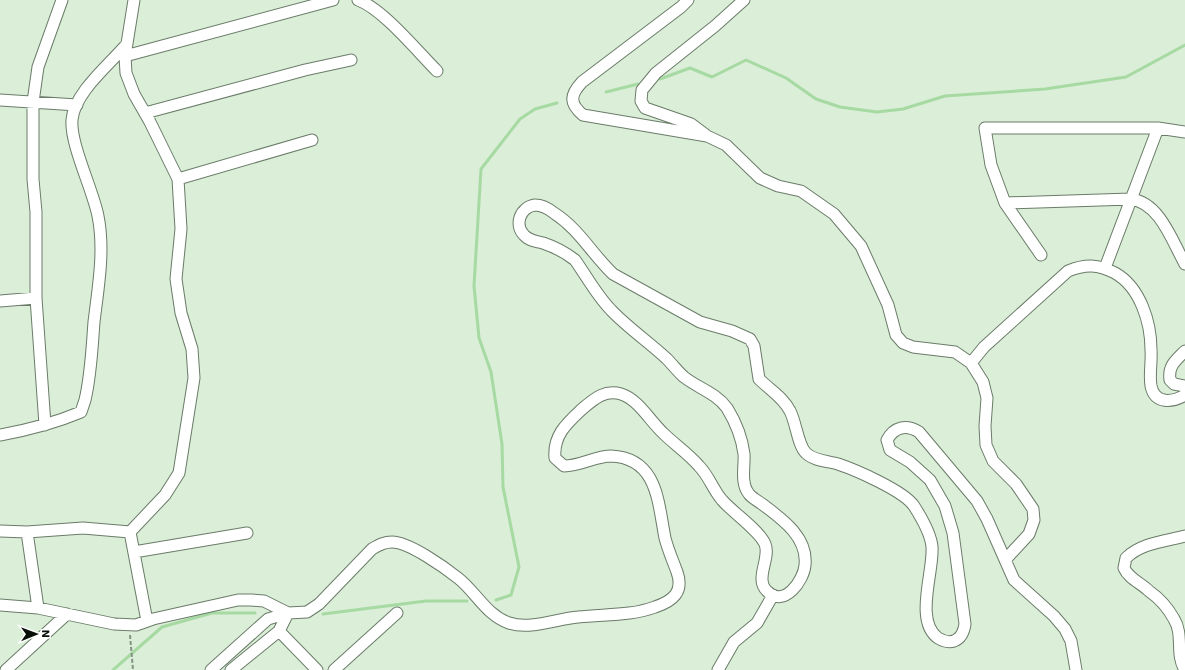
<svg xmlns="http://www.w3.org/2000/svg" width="1185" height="670" font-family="'Work Sans',sans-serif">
<rect width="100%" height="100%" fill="#daeed8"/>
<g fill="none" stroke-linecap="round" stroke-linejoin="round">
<!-- stream -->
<path stroke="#a7daa3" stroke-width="3" d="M660,79l30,-11 22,9 34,-17 40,18 30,21 24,8 37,5 26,-3 42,-13 100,-7 81,-12 59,-32
M606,92l32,-8
M496,600l15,-5 8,-28 -16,-80 -1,-43 -11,-72 -12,-34 -5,-52 7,-117 39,-50 15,-10 22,-6
M323,614l103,-13h41
M113,670l49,-43 50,-14h43"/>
<defs>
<path id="minor" d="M358,0c25,9 59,51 79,71
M688,0l-7,7 -99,75c-12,13 -13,21 1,33l124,21
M744,0l-29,26 -59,47 -14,17 -1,11 4,7 46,16 16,12 19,9 34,33 18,8 23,5 33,23 27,32 27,59 8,30 7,8 10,4 42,5 16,11 12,19 4,16 -2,28 1,19 7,16 23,23 17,25 1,11 -5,14 -24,26
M125,56l208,-56
M0,100l77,5
M145,113l160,-43 46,-10
M178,179l134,-39
M1005,203l126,-4c29,4 41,42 54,65
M1041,255l-36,-52 -14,-38 -6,-37h173l27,4
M1105,268l53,-140
M0,301l36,-3
M1185,351c-10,10 -17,15 -15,29l4,4 11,2
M971,363l13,-16 84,-76c17,-7 30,-7 47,2 25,14 36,49 36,77 1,11 -2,25 0,36 4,19 22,16 34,9
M45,425l-9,-127v-86l-3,-33v-77l5,-35 24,-67
M0,435c28,-5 55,-12 81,-23l4,-12c6,-25 7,-52 9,-78 4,-34 11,-71 4,-106 -5,-26 -28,-72 -26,-96 2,-27 37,-55 54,-75
M0,531l27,1 56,-4 47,4
M27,532l11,76
M130,532l35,-37 14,-22 15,-95 -2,-29 -11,-36 -5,-34 5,-50 -3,-50 -28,-57 -16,-28 -8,-21 -1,-17 9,-56
M130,532l17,89
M1185,536c-19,5 -44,7 -59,22l-2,10c5,11 17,15 25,23 10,7 19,17 25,28 10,16 1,35 11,51
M134,552l113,-19
M0,605l38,3 76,16 22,1 17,-6 85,-19h13l13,1 24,12 19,-1 12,-8 53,-55c7,-4 12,-7 20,-7 17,0 52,25 66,36 18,14 28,37 51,45 21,7 47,-4 69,-6 26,-3 53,-1 77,-10 18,-6 29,-15 22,-35 -4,-11 -9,-22 -12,-34 -7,-35 -7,-80 -54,-82 -16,0 -30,10 -47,10l-9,-8c-2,-22 11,-34 26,-48 12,-10 23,-21 40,-16 17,5 29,27 42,39 11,11 25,20 36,33 10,10 14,24 23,34 10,12 37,30 43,44 6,14 -11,35 2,47 17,18 37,-11 38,-26 3,-28 -23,-46 -43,-61 -4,-3 -10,-6 -13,-10 -9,-11 -4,-28 -5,-40 -2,-16 -9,-33 -17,-46 -11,-15 -29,-20 -43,-31 -6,-5 -11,-12 -17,-18 -18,-17 -39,-31 -56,-49 -14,-14 -24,-33 -36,-50 -9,-7 -20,-13 -32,-17 -7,-2 -14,-2 -19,-8 -10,-10 -4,-28 11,-30 7,0 14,4 19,8 25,16 38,41 59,61l87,48 32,9 18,8 4,7 5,33c11,11 24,18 31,32 6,11 8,35 16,42 8,8 22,8 32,11 18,6 66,27 76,42 7,11 17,28 18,41 2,24 -18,74 6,91 5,3 10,5 16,3 8,-3 10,-10 11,-17l-12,-91 -8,-27 -15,-26 -20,-18 -20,-12 -3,-10c7,-13 19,-16 32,-8l58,69 10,18 27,61 40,36 11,13 6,12 5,29
M279,631l38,39
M6,670l61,-56
M211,670l57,-51 20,-6
M231,670l48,-39 9,-18
M334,670l63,-57
M718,670l16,-28 23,-19 16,-28"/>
</defs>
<!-- minor casing -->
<use href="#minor" stroke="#6a7c68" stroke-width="13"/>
<!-- path -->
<path stroke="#849283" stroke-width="2" stroke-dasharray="4 2" stroke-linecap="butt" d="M130,635l3,35"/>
<!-- minor -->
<use href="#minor" stroke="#fff" stroke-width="11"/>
</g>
<!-- north arrow -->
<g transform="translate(36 634) rotate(89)" stroke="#ffffff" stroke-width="3" paint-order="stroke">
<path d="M0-3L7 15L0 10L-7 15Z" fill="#070d07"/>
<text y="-6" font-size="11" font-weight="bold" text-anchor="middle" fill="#070d07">N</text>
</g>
</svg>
